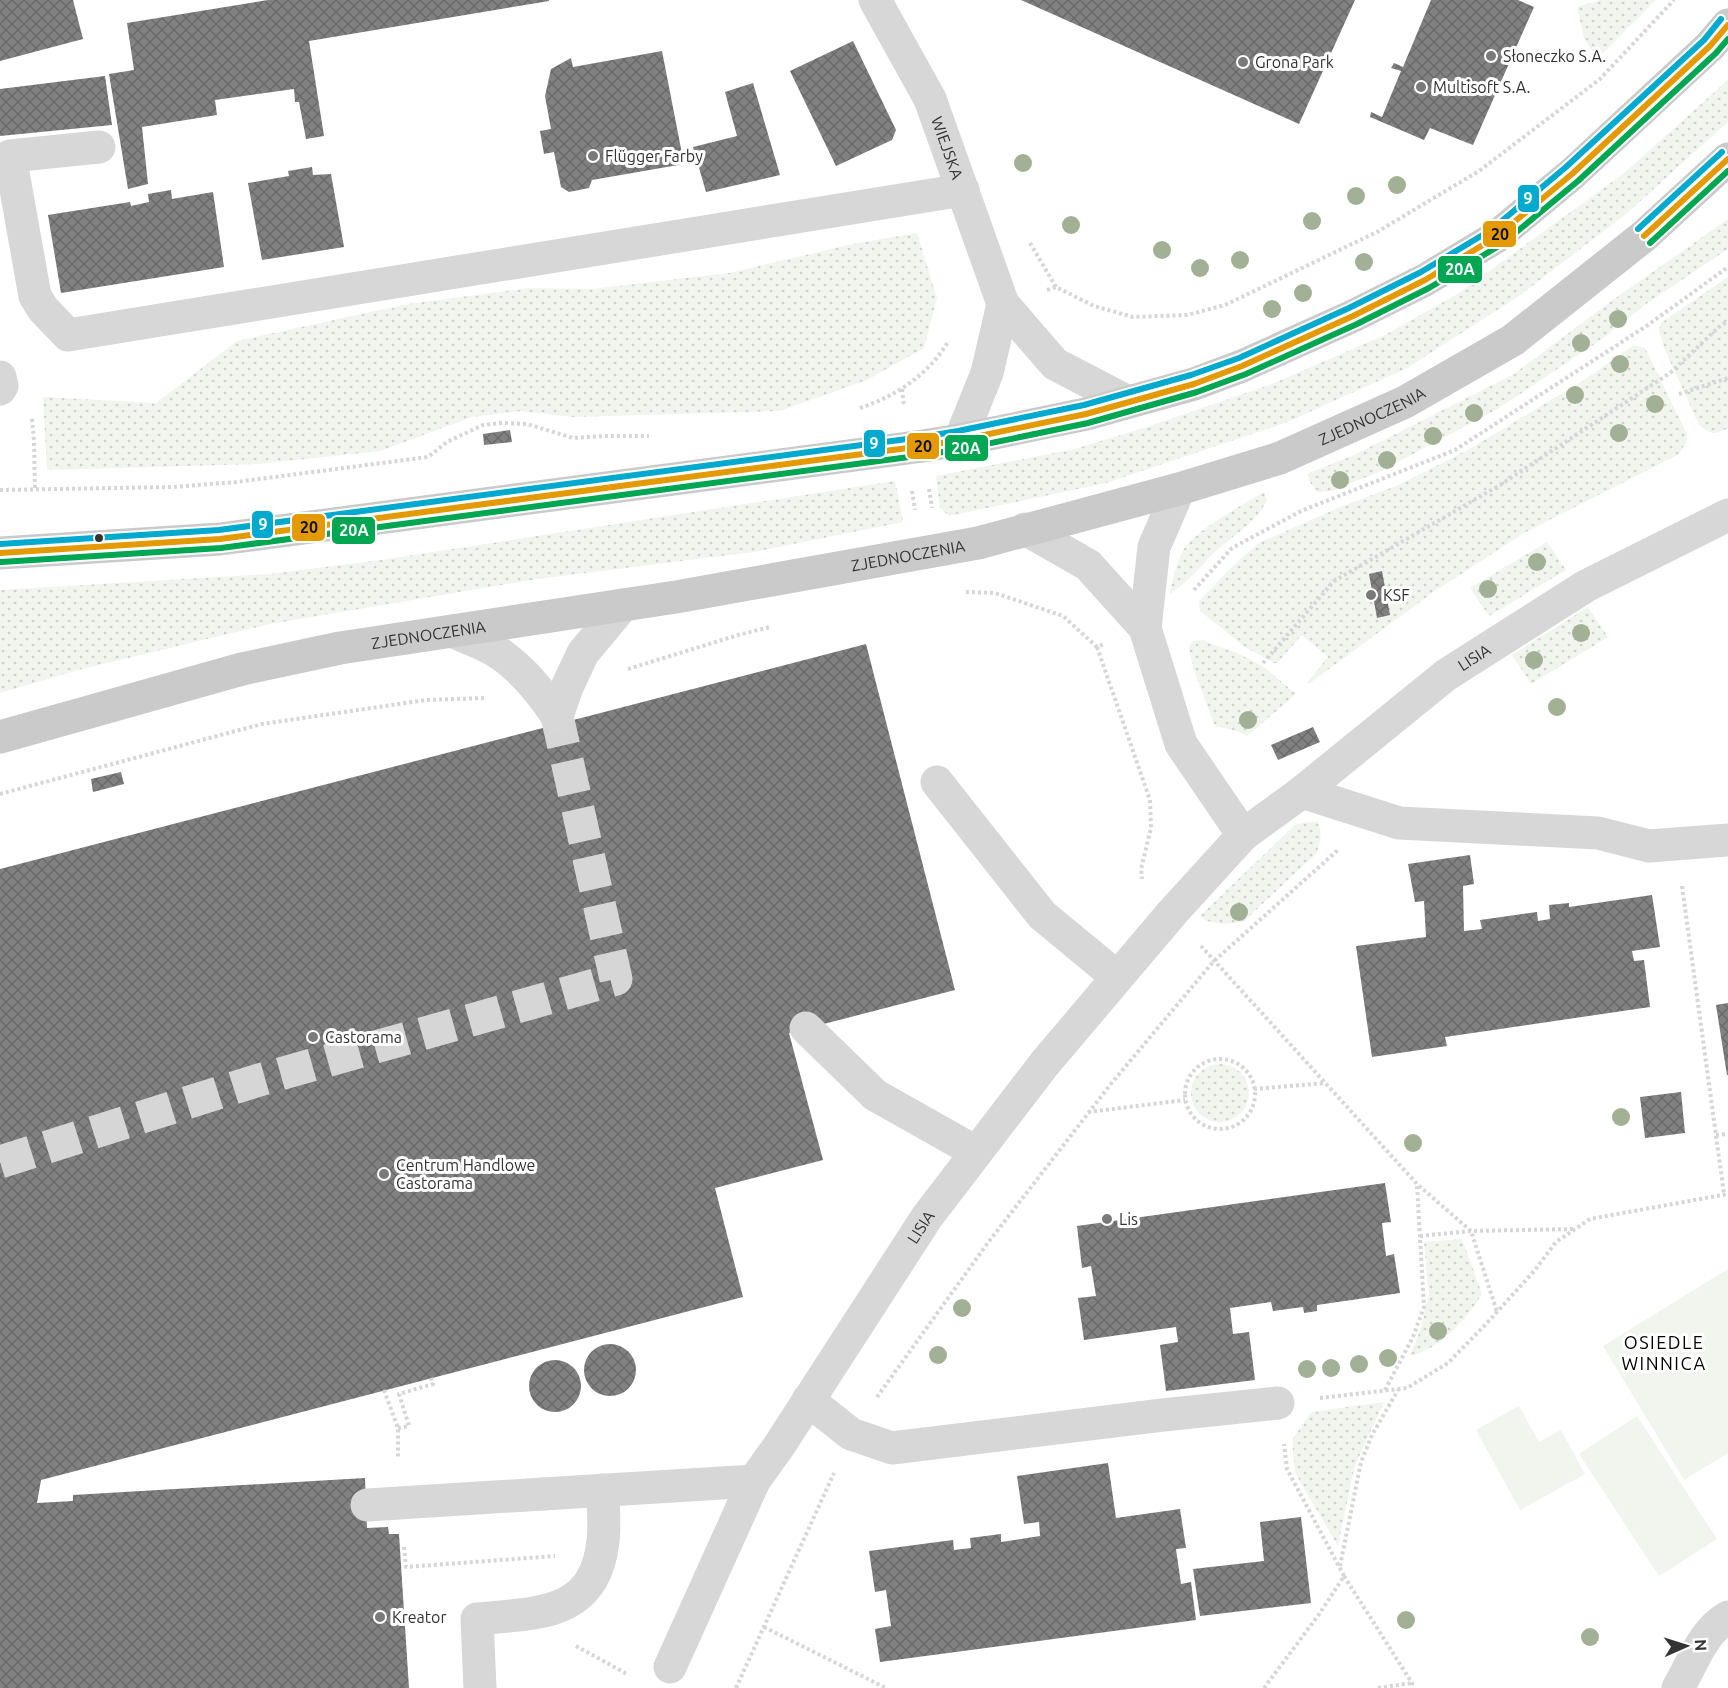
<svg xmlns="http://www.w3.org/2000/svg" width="1728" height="1688" font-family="Ubuntu,sans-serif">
<defs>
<pattern id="grass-dots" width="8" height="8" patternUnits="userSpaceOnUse" patternTransform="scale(1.5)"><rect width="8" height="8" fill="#f1f5ed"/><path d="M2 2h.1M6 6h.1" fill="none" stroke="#cfd2cc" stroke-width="1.8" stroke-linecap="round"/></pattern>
<pattern id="building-cross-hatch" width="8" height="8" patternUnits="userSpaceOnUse" patternTransform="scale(1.5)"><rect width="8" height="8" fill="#818181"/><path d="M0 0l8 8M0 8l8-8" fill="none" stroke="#6a6a6a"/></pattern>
</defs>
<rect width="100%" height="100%" fill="#fff"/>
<!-- grass -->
<path fill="url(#grass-dots)" d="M1600,0h56l-59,59 -13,-21 -7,-31z
M1728,80v42l-102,92 -107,82 -112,72 -122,55 -179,60 -157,33 -9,-8 -4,-32 139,-27 75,-23 122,-42 115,-50 72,-41 164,-119z
M1728,219v30l-82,55 -44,35 -103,69 -118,63 -49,20 -14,1 -7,-8 -4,-10 47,-19 160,-81 96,-72z
M917,233l20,65 -13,50 -57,32 -87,31 -208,6 -51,-6 -49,6 -92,34 -122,13 -211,6 -4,-73 113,6 81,-62 171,-37 121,-16 63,1 137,-16 124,-29z
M1728,277v151c-14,7 -16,7 -29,-3l-34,-75 -6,-20 2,-7z
M1634,345l11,3 42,86 -1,8 -7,12 -155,79 -92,60 -122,90h-3l21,-26 -26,-22 -25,28h-3l-29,-16 -45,-36 -1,-10 40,-41 20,-17 79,-35 63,-24 72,-37 108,-65z
M895,481l8,41 -150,30 -216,27 -267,45 -192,46 -78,23v-103l270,-16 111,-14z
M1264,492l3,8c-10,22 -32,34 -49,49 -16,15 -29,33 -48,45 3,-15 6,-32 14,-45 12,-19 60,-45 80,-57z
M1547,542l19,28 -77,46 -19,-28z
M1588,607l20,30 -77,47 -19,-29z
M1202,640l35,13 26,13 33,28 -49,42 -10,-5 -22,-5 -22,-58 -4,-21 4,-6z
M1307,822h11c4,12 3,21 -2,32l-73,68c-13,2 -33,4 -43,-6l95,-91z
M1191 1093a29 29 0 1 1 58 0a29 29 0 1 1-58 0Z
M1462,1239l20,55c-14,24 -43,56 -72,62l10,-25 9,-37 -5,-52z
M1384,1402l-30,66 -16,78 -43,-73 -3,-33 19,-28z"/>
<!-- green -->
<path fill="#f1f5ed" d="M1728,1269v184l-44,27 -81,-134z
M1519,1406l20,36 22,-12 24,44 -65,36 -44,-80z
M1637,1416l80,123 -58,37 -80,-122z"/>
<!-- building -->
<path fill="url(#building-cross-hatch)" d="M0,0h73l10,39 -83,22z
M268,0h281v1l-240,40 15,95 -18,3 -7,-37h-4l-1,-13 -79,11 2,15 -75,12 6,57 -20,5 -19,-115 25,-4 -7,-47z
M1021,0h334l-56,124z
M1431,0h87l16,7 -61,138 -43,-17 -6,12 -54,-23 1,-5 11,5 19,-46 -10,-3 3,-5 9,4z
M853,41l43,89 -4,10 -56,26 -46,-95z
M662,51l22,113 -92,16 -3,8 -20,4 -8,-5 -7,-35 -10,2 -4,-23 11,-2 -6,-33 6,-27 20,-11 2,9z
M105,76l7,49 -112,11v-47z
M753,83l27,92 -74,17 -13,-45 44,-11 -12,-44z
M312,167l1,8 18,-1 13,73 -82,13 -14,-77 41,-7 -1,-5z
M171,190l1,9 41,-7 11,75 -163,26 -13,-78 82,-13 1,4 18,-4 -1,-8z
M510,430l2,12 -28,3 -1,-11z
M1382,571l8,44 -13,3 -8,-44z
M866,644l89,346 -166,43 34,127 -108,28 28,109 -702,183 -4,23 36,-2v-6l292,-17 2,50 21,-1 1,7h10l10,154h-409v-819z
M1313,727l7,15 -42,18 -7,-15z
M121,772l3,12 -31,8 -2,-13z
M1470,855l4,29 -11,2 1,45 18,-2 -2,-9 57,-8 1,9 12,-2 -1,-14 20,-2v4l83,-12 8,52 -28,4 2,10 10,-1 6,47 -205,30 2,9 -75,11 -16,-111 70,-9 -2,-36 -9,1 -7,-38z
M1728,1003v72h-1l-11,-70z
M1681,1092l4,41 -40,5 -5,-41z
M1385,1183l6,39 -9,1 4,33 8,-2 6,39 -83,12v6l-13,2 -1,-6 -30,4 -2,-9 -41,6 3,26 16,-2 6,48 -89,11 -6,-46 18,-3 -2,-15 -92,13 -6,-42 18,-2 -5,-30 -9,2 -5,-42z
M584 1370a26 26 0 1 1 52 0a26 26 0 1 1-52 0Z
M529 1386a26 26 0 1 1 52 0a26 26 0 1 1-52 0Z
M1108,1463l8,55 64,-9 6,39 -10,1 5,35 10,-2 5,38 -316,42 -5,-33 16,-3 -5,-36 -11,2 -6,-41 84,-11 1,10 17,-2 -1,-10 31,-4v8l39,-6 -1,-14 -15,2 -7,-48z
M1301,1517l10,86 -111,13 -7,-47 71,-8 -4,-39z"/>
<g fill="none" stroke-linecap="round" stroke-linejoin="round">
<!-- minor-tunnel -->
<path stroke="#d6d6d6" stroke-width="33" stroke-dasharray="33 16" stroke-linecap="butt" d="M0,1162l259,-82 357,-101 -59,-263"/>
<!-- path -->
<path stroke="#d6d6d6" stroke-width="4" stroke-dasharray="3 3" stroke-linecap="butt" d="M1030,243l26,44
M1047,290l9,-3 38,19 39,11 54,-2 38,-10 152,-73 102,-61 121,-92 74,-79
M902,389l2,17
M1679,394l49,-16
M860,408c36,-12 68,-33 88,-66
M32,419l2,22 1,49
M929,489l3,19
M0,490l173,-3 63,-5 192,-25 19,-15 36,-17 19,-2 25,1 46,14 31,-2h45
M912,491l3,19
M1194,590l38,-42 69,-37 154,-61 193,-125 80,-58
M966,592l29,1 68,23 34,31 7,-3
M1097,647l53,153 1,28 -10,41 1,10
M1263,663l71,-82 166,-96 170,-112 49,-46 9,-6
M628,669l110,-34 32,-8
M0,794l262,-70 164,-24 60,-2
M1682,886l42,308
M1201,946l216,238 54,47 103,-2
M1185 1094a35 35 0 1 1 70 0a35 35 0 1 1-70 0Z
M1254,1089l71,-6
M1088,1112l97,-12
M1716,1135l12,-1
M1420,1236l51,-5 26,81
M384,1390l14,38v31
M1385,1390l28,-53 11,-30 -7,-122
M877,1397l110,-153 123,-159 103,-123 126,-113
M1320,1398l87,-10 41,-25 40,-41 47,-52 21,-28 34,-23 138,-25
M398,1428l11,-2 -10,-32 34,-10 -2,-6
M404,1547l2,20 149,-11
M1340,1566l21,-104 11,-27 26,-45
M1344,1576l68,107v5
M764,1627l122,61
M576,1646l51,28
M736,1688l98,-215
M1264,1688l56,-75 24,-37 -57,-107 -3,-25
M1378,1688l34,-5"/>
<!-- minor -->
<g stroke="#d7d7d7" stroke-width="33">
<path id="s1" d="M875,0l55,99 73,205 52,60 73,38"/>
<path d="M99,147l-89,9 25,140 8,13 25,26 895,-145"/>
<path d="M0,377l2,9 -2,3"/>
<path d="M960,440l27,-67 16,-69"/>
<path id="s2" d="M1179,489l-25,58 -9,81 36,116 62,91 59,-43 144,-117 140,-89 142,-71"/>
<path d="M1025,529l63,36 57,63"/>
<path d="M452,631c17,8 37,14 51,25 22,16 39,37 54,60"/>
<path d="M557,716l10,-29 16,-34 40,-48"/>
<path d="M937,782l105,133 75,62"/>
<path d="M1302,792l97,31 199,10 51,13 79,-6"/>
<path d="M806,1028l69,67 101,57"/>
<path d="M808,1400l43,34 41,14 271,-33 115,-12"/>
<path d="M543,1494l211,-13"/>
<path id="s3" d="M670,1667l84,-186 25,-35 148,-229 118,-154 127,-150 71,-78"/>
<path d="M480,1688l-3,-69c59,-6 118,-2 126,-78 2,-16 0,-34 0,-51"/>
<path d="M1678,1688c15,-25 24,-56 50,-71"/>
</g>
<!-- major -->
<g stroke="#cacaca" stroke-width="33">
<path d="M0,553l220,-14 703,-93 37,-6 126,-26 108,-30 48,-18 111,-50 72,-36 71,-43 76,-63 138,-128 18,-21"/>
<path id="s4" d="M0,737l242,-68 98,-21 336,-51 302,-54 201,-54 101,-31 125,-56 108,-62 131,-104 84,-77"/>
</g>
<!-- minor-bridge -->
<path stroke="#d7d7d7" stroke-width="33" d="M367,1505l176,-11"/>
<defs>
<path id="bus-1" d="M1644,236l84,-77
M0,553l220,-14 703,-93 37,-6 126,-26 108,-30 48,-18 111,-50 72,-36 71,-43 76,-63 138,-128 18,-21"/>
<path id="bus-2" d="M1650,243l78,-72
M1,562l220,-14 703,-93 38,-6 126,-26 109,-31 49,-18 111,-50 72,-36 73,-44 76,-63 138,-128 12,-14"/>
<path id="bus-3" d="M1638,229l84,-77
M0,544l219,-14 703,-93 36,-6 126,-26 107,-30 48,-17 110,-50 72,-36 70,-42 75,-63 138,-127 17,-21"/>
</defs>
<!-- bus-1 casing -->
<use href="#bus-1" stroke="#fff" stroke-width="10"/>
<!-- bus-2 casing -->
<use href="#bus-2" stroke="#fff" stroke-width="10"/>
<!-- bus-3 casing -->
<use href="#bus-3" stroke="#fff" stroke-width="10"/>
<!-- bus-1 -->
<use href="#bus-1" stroke="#e39a05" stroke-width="6"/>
<!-- bus-2 -->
<use href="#bus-2" stroke="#00a651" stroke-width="6"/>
<!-- bus-3 -->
<use href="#bus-3" stroke="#00a9ce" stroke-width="6"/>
</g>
<!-- trees -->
<g fill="#a2b095">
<circle cx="1023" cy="163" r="9"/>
<circle cx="1397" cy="185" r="9"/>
<circle cx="1356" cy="196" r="9"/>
<circle cx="1312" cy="221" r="9"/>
<circle cx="1071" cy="225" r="9"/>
<circle cx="1162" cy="250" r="9"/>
<circle cx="1240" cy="260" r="9"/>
<circle cx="1364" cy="262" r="9"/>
<circle cx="1200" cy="268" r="9"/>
<circle cx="1303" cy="293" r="9"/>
<circle cx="1272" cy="309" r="9"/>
<circle cx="1618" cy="319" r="9"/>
<circle cx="1581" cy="343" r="9"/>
<circle cx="1620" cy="364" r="9"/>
<circle cx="1575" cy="395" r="9"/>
<circle cx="1655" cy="404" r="9"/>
<circle cx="1474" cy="413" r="9"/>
<circle cx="1619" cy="433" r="9"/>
<circle cx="1433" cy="436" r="9"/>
<circle cx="1387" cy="460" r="9"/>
<circle cx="1340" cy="480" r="9"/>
<circle cx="1537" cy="562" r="9"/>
<circle cx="1488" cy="589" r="9"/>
<circle cx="1581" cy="633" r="9"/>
<circle cx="1534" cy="660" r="9"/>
<circle cx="1557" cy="707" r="9"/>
<circle cx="1248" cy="720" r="9"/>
<circle cx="1239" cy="912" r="9"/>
<circle cx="1621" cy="1117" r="9"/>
<circle cx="1413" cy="1143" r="9"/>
<circle cx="962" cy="1308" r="9"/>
<circle cx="1438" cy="1331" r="9"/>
<circle cx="938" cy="1355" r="9"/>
<circle cx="1388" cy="1358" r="9"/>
<circle cx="1359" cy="1364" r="9"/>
<circle cx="1331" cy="1368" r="9"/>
<circle cx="1307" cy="1369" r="9"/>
<circle cx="1406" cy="1620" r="9"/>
<circle cx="1590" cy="1637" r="9"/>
</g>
<!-- markers -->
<g fill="#7a7a7a" stroke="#fff" stroke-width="2">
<circle cx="1491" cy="56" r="6"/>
<circle cx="1243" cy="62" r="6"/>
<circle cx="1421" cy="87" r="6"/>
<circle cx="593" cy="156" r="6"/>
<circle cx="1371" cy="595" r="6"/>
<circle cx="313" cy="1037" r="6"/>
<circle cx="384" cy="1174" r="6"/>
<circle cx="1107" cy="1219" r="6"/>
<circle cx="380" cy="1617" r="6"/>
</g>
<circle fill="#333" stroke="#fff" stroke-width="2" cx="99" cy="538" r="5"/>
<g text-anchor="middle" stroke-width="6" stroke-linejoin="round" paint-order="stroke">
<!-- poi labels -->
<g font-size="16" fill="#333" stroke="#fff" text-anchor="start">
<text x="1503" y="62">Słoneczko S.A.</text>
<text x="1255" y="68">Grona Park</text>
<text x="1433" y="93">Multisoft S.A.</text>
<text x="605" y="162">Flügger Farby</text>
<text x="1383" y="601">KSF</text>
<text x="325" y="1043">Castorama</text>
<text x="396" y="1171">Centrum Handlowe<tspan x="396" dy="18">Castorama</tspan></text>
<text x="1119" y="1225">Lis</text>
<text x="392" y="1623">Kreator</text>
</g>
<!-- street labels -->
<g font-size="16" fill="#333" stroke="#fff">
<text dy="6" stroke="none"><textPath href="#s1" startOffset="165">WIEJSKA</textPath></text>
<text dy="6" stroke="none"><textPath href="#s4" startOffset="1413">ZJEDNOCZENIA</textPath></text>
<text dy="6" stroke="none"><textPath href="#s4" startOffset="927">ZJEDNOCZENIA</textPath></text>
<text dy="6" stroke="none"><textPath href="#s4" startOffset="441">ZJEDNOCZENIA</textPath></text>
<text dy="6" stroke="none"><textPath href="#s2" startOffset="668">LISIA</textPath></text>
<text dy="6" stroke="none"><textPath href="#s3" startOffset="508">LISIA</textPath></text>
</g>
<!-- neighbourhood labels -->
<g font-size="18" letter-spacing="1.5" fill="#000" stroke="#fff">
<text x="1664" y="1349">OSIEDLE<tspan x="1664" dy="21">WINNICA</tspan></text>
</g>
</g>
<g stroke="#fff" stroke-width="2">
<rect x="1517" y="184" width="23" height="29" rx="6" fill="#00a9ce"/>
<rect x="1482" y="220" width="35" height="28" rx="6" fill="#e39a05"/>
<rect x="1437" y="255" width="46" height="29" rx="6" fill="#00a651"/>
<rect x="863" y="429" width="23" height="29" rx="6" fill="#00a9ce"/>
<rect x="906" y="432" width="34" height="28" rx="6" fill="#e39a05"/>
<rect x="944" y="434" width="45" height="28" rx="6" fill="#00a651"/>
<rect x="251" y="510" width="23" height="29" rx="6" fill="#00a9ce"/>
<rect x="291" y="513" width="35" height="29" rx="6" fill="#e39a05"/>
<rect x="331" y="516" width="45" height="29" rx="6" fill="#00a651"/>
</g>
<g font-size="16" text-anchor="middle" font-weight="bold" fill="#fff">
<text x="1528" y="204">9</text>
<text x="1460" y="275">20A</text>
<text x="874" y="449">9</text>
<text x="966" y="454">20A</text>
<text x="263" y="530">9</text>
<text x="354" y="536">20A</text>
</g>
<g font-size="16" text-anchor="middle" font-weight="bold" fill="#111">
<text x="1500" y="240">20</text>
<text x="923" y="452">20</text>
<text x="309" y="533">20</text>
</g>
<!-- north arrow -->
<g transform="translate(1686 1646) rotate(87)" stroke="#ffffff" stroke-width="4.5" paint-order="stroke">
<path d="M0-4.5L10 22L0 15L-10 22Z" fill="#333333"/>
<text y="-9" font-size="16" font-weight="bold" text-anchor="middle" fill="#333333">N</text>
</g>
</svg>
